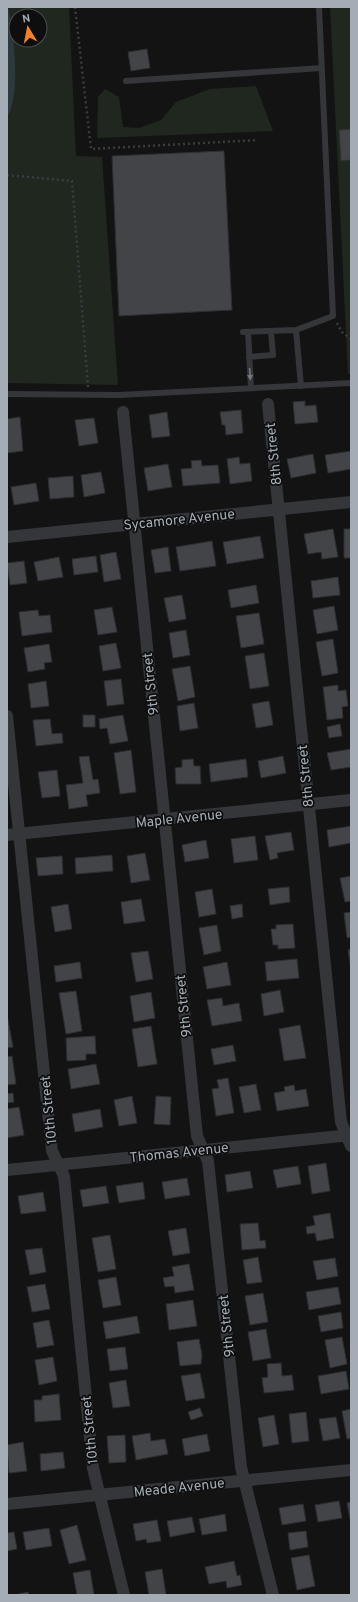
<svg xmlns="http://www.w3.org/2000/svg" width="358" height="1602" font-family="Overpass,sans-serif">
<rect width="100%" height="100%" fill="#131314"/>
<!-- green -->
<path fill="#1f271f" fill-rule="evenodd" d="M7,7h62l7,149 26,1 16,228 -111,-2zM16,16h24v24h-24z
M330,7h21v367h-3z
M256,86l17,45 -176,7 1,-41 7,-8 14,8 4,30 16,1 22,-8 15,-18 34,-13z"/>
<!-- water -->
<path fill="#2c393d" d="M8,7c6,25 13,89 -1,110z"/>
<!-- building -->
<path fill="#424448" stroke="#2d2e31" d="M147,49l3,19 -19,3 -3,-19z
M351,129v31l-10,1 -2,-31z
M224,151l8,159 -113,6 -7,-160z
M305,401v5l11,-1 2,17 -23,2 -2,-22z
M241,410l2,23 -17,2 -1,-10h-3l-2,-13z
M167,412l3,24 -18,2 -3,-23z
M20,417l3,34 -16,2v-34z
M94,418l4,25 -19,3 -4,-26z
M351,451v18l-23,4 -3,-18z
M313,454l3,19 -25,5 -4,-19z
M239,457l1,7 10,-1 2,18 -22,3 -3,-25z
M201,460l1,6 16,-1 2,18 -37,3 -2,-17 11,-1 -1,-7z
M168,464l4,23 -24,4 -4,-23z
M101,472l4,21 -21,4 -3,-22z
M73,476l1,21 -24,2 -2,-21z
M36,483l3,18 -25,4 -3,-18z
M333,529l5,28 -16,2 -1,-7 -13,2 -4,-20z
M344,529h7v29h-7z
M260,536l4,22 -37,6 -4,-22z
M212,541l4,25 -36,5 -4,-24z
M168,547l3,24 -16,2 -4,-23z
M116,552l5,27 -17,3 -4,-27z
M96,556l2,16 -24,3 -2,-16z
M59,557l4,20 -25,4 -4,-19z
M24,561l3,22 -17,2 -3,-22z
M338,577l2,18 -27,3 -2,-17z
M256,585l3,18 -28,5 -3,-18z
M182,595l4,24 -17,3 -5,-24z
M334,606l4,24 -21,4 -4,-24z
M112,607l5,25 -19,3 -4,-25z
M38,610l1,6 11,-1 2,17 -30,4 -3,-24z
M259,613l5,31 -23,4 -5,-32z
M186,630l4,25 -17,3 -4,-25z
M333,639l5,34 -16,3 -6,-34z
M116,643l5,25 -18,3 -4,-25z
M49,644l3,18 -8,1 1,6 -17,3 -4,-24z
M264,653l5,33 -19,3 -5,-33z
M190,666l5,31 -17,4 -6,-32z
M121,679l3,25 -17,2 -3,-25z
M46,681l3,25 -18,2 -3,-24z
M338,685v6l8,-1 2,16 -6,1 1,11 -16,2 -4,-33z
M269,701l4,24 -17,3 -4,-24z
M194,703l4,25 -18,3 -3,-25z
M83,715h12v12h-12z
M123,715l5,26 -18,3 -3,-16 -7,1 -1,-10z
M50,719l2,15 10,-1 1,10 -27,3 -3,-26z
M340,724l2,12 -13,2 -2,-11z
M351,749v18l-20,3 -4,-17z
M131,750l5,42 -16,2 -6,-41z
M89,756l4,24 5,-1 2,14 -14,2 2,11 -19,3 -3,-24 17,-2 -4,-26z
M283,756l3,17 -25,5 -3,-17z
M193,759l1,7h6l1,18h-25l-1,-16 7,-1v-7z
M246,759l2,18 -37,5 -2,-18z
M57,770l3,26 -18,2 -4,-26z
M351,826v17l-22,4 -2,-17z
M291,832l3,18 -17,3 1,5 -8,2 -5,-24z
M255,836l3,24 -24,3 -3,-24z
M206,840l3,18 -24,4 -3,-17z
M145,853l5,27 -19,3 -4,-27z
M112,855l1,16 -37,3 -1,-16z
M62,856l1,18 -25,2 -2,-18z
M351,876v25l-6,1 -5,-24z
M289,887l1,15 -20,3 -2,-16z
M212,889l4,25 -17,3 -4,-25z
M141,899l4,22 -21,3 -3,-22z
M68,904l4,25 -17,3 -4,-25z
M242,904l1,13 -11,2 -2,-13z
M351,912v25l-4,1 -3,-25z
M293,924l2,24 -17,1v-4h-5l-2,-16h5v-4z
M217,925l4,26 -17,4 -5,-27z
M351,949v20l-3,-19z
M148,951l5,28 -17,3 -5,-29z
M297,959l2,19 -32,3 -2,-19z
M80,962l2,16 -26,4 -2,-16z
M227,962l4,23 -24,4 -4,-22z
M280,990l4,22 -20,4 -3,-22z
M76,991l6,40 -16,3 -7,-41z
M151,992l4,26 -21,4 -4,-26z
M222,998l1,8 16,-3 3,18 -30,5 -5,-26z
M7,1014l6,33 -6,1z
M300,1025l6,33 -22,3 -5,-32z
M151,1026l6,38 -19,3 -6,-38z
M95,1036l1,18h-10v6l-19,1 -1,-23z
M233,1045l3,16 -22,4 -3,-16z
M12,1056l4,28 -9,1v-28z
M96,1064l4,20 -29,5 -3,-20z
M228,1078l6,35 -18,3 -4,-27 7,-1 -2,-8z
M256,1084l5,26 -17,3 -5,-26z
M294,1085l1,6 11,-2 3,17 -32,5 -3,-18 11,-2 -1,-4z
M13,1093l1,9 -7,1v-9z
M132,1096l5,27 -18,3 -5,-26z
M156,1096l15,1 -1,28 -16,-1z
M19,1107l5,28 -17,3v-29z
M100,1109l3,18 -28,5 -3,-18z
M326,1163l4,28 -18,3 -4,-28z
M298,1166l3,18 -24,4 -4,-18z
M250,1171l3,17 -26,4 -2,-17z
M187,1178l3,17 -25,4 -3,-17z
M143,1182l2,17 -26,4 -3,-17z
M106,1186l3,17 -26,4 -3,-17z
M43,1192l3,19 -25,3 -3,-18z
M330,1213l4,25 -17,3 -2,-8 -8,1 -1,-7 9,-2 -2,-9z
M258,1223l2,18 5,-1 1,8 -24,2 -2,-26z
M186,1228l4,25 -17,3 -5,-25z
M110,1235l6,34 -18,3 -6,-34z
M42,1248l4,24 -16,3 -5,-25z
M258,1257l4,25 -15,2 -4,-24z
M335,1258l3,18 -21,4 -4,-19z
M189,1264l5,26 -19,3 -1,-7 -9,1 -2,-9 11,-2 -2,-9z
M116,1277l5,28 -18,3 -5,-28z
M45,1284l5,25 -18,3 -5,-25z
M338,1287l3,17 -32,6 -3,-18z
M263,1293l5,29 -18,3 -5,-29z
M193,1300l4,26 -28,4 -3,-26z
M341,1312l2,16 -22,4 -3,-16z
M137,1316l3,17 -34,6 -3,-17z
M49,1320l5,25 -17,3 -4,-25z
M266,1329l5,29 -18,3 -5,-29z
M342,1337l5,27 -17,4 -5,-28z
M199,1339l3,16 -1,9 -21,2 -3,-24z
M125,1347l3,22 -18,2 -3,-22z
M53,1357l4,24 -18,4 -4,-25z
M281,1363l1,13 10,-1 2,15 -30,3 -2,-15 6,-1 -1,-13z
M346,1371l3,18 -28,5 -3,-18z
M200,1373l5,25 -19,3 -5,-25z
M126,1380l4,26 -17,2 -4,-25z
M59,1394l2,26 -26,2 -1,-22h8v-4z
M200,1408l3,8 -12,4 -3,-8z
M351,1409v29l-4,1 -5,-28z
M306,1412l3,29 -17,2 -3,-29z
M274,1415l5,29 -16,3 -5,-29z
M336,1417l4,21 -17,3 -4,-22z
M150,1433l1,8 14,-2 3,15 -32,6 -4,-24z
M207,1434l3,17 -25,5 -3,-17z
M125,1435l1,27 -17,1 -2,-27z
M23,1442l4,29 -18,2 -2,-28z
M63,1452l2,16 -24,3 -1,-17z
M339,1501l3,17 -24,4 -3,-17z
M351,1502v16l-1,1 -3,-16z
M303,1504l3,17 -24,4 -3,-17z
M225,1514l2,17 -25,4 -3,-16z
M192,1517l3,15 -25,5 -3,-16z
M157,1520l4,21 -14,2 -1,-4 -10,2 -3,-17z
M77,1525l9,35 -17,4 -9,-34z
M49,1528l3,18 -26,4 -3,-18z
M306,1531l2,16 -18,3 -2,-17z
M14,1532l3,17 -10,2v-18z
M309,1555l6,31 -18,4 -6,-32z
M234,1561l3,15 3,-1 2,10 -15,3 -1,-7 -17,3 -4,-17z
M162,1569l4,26h-17l-4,-23z
M90,1570l4,25h-17l-4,-22z
M28,1592l1,3h-16z"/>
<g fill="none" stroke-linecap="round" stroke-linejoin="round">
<!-- path -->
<path stroke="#3a3d41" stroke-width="2.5" stroke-dasharray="2 3" stroke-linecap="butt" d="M75,7l16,142 167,-9
M7,175l65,6 16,206
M337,323l5,9 9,7"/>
<!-- service -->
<path stroke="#34363a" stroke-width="6" d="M126,81l196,-13
M243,332l53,-2
M248,332l3,56
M249,357l24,-2 -2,-24
M301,386l-5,-56 37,-14 -14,-309
M7,394l112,1 232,-12"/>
<!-- minor -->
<path stroke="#34363a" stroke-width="12" d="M268,404l73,718 10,24
M123,412l74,724 11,25 33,306 32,128
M7,537l344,-35
M7,716l45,435 12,25 29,292 31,127
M7,835l344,-35
M7,1170l344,-35
M7,1504l344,-34"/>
</g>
<!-- one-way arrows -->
<defs><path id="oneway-solid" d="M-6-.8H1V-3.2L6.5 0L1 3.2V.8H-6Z"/></defs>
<use fill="#72777e" href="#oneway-solid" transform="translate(250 374) rotate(86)"/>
<g text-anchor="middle" stroke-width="3.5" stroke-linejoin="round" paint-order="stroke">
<!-- street labels -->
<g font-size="14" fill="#a4adb5" stroke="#0e0e0f">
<text transform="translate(273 454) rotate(-96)" y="5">8th Street</text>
<text transform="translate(179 519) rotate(-6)" y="5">Sycamore Avenue</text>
<text transform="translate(150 684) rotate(-96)" y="5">9th Street</text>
<text transform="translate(305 776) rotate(-96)" y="5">8th Street</text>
<text transform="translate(179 818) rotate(-6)" y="5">Maple Avenue</text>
<text transform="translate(183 1006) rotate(-96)" y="5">9th Street</text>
<text transform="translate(48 1110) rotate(-96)" y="5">10th Street</text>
<text transform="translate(179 1152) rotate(-6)" y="5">Thomas Avenue</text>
<text transform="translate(226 1326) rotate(-96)" y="5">9th Street</text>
<text transform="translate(89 1430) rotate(-96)" y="5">10th Street</text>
<text transform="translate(179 1487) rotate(-6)" y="5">Meade Avenue</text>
</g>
</g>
<!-- border -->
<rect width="358" height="1602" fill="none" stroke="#a4adb5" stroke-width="16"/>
<!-- north arrow -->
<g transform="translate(28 28) rotate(350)"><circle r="19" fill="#0e0e0f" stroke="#4a4e51"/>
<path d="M0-3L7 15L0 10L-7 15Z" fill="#f5802a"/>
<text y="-6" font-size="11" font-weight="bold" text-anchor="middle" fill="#a4adb5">N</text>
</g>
</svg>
